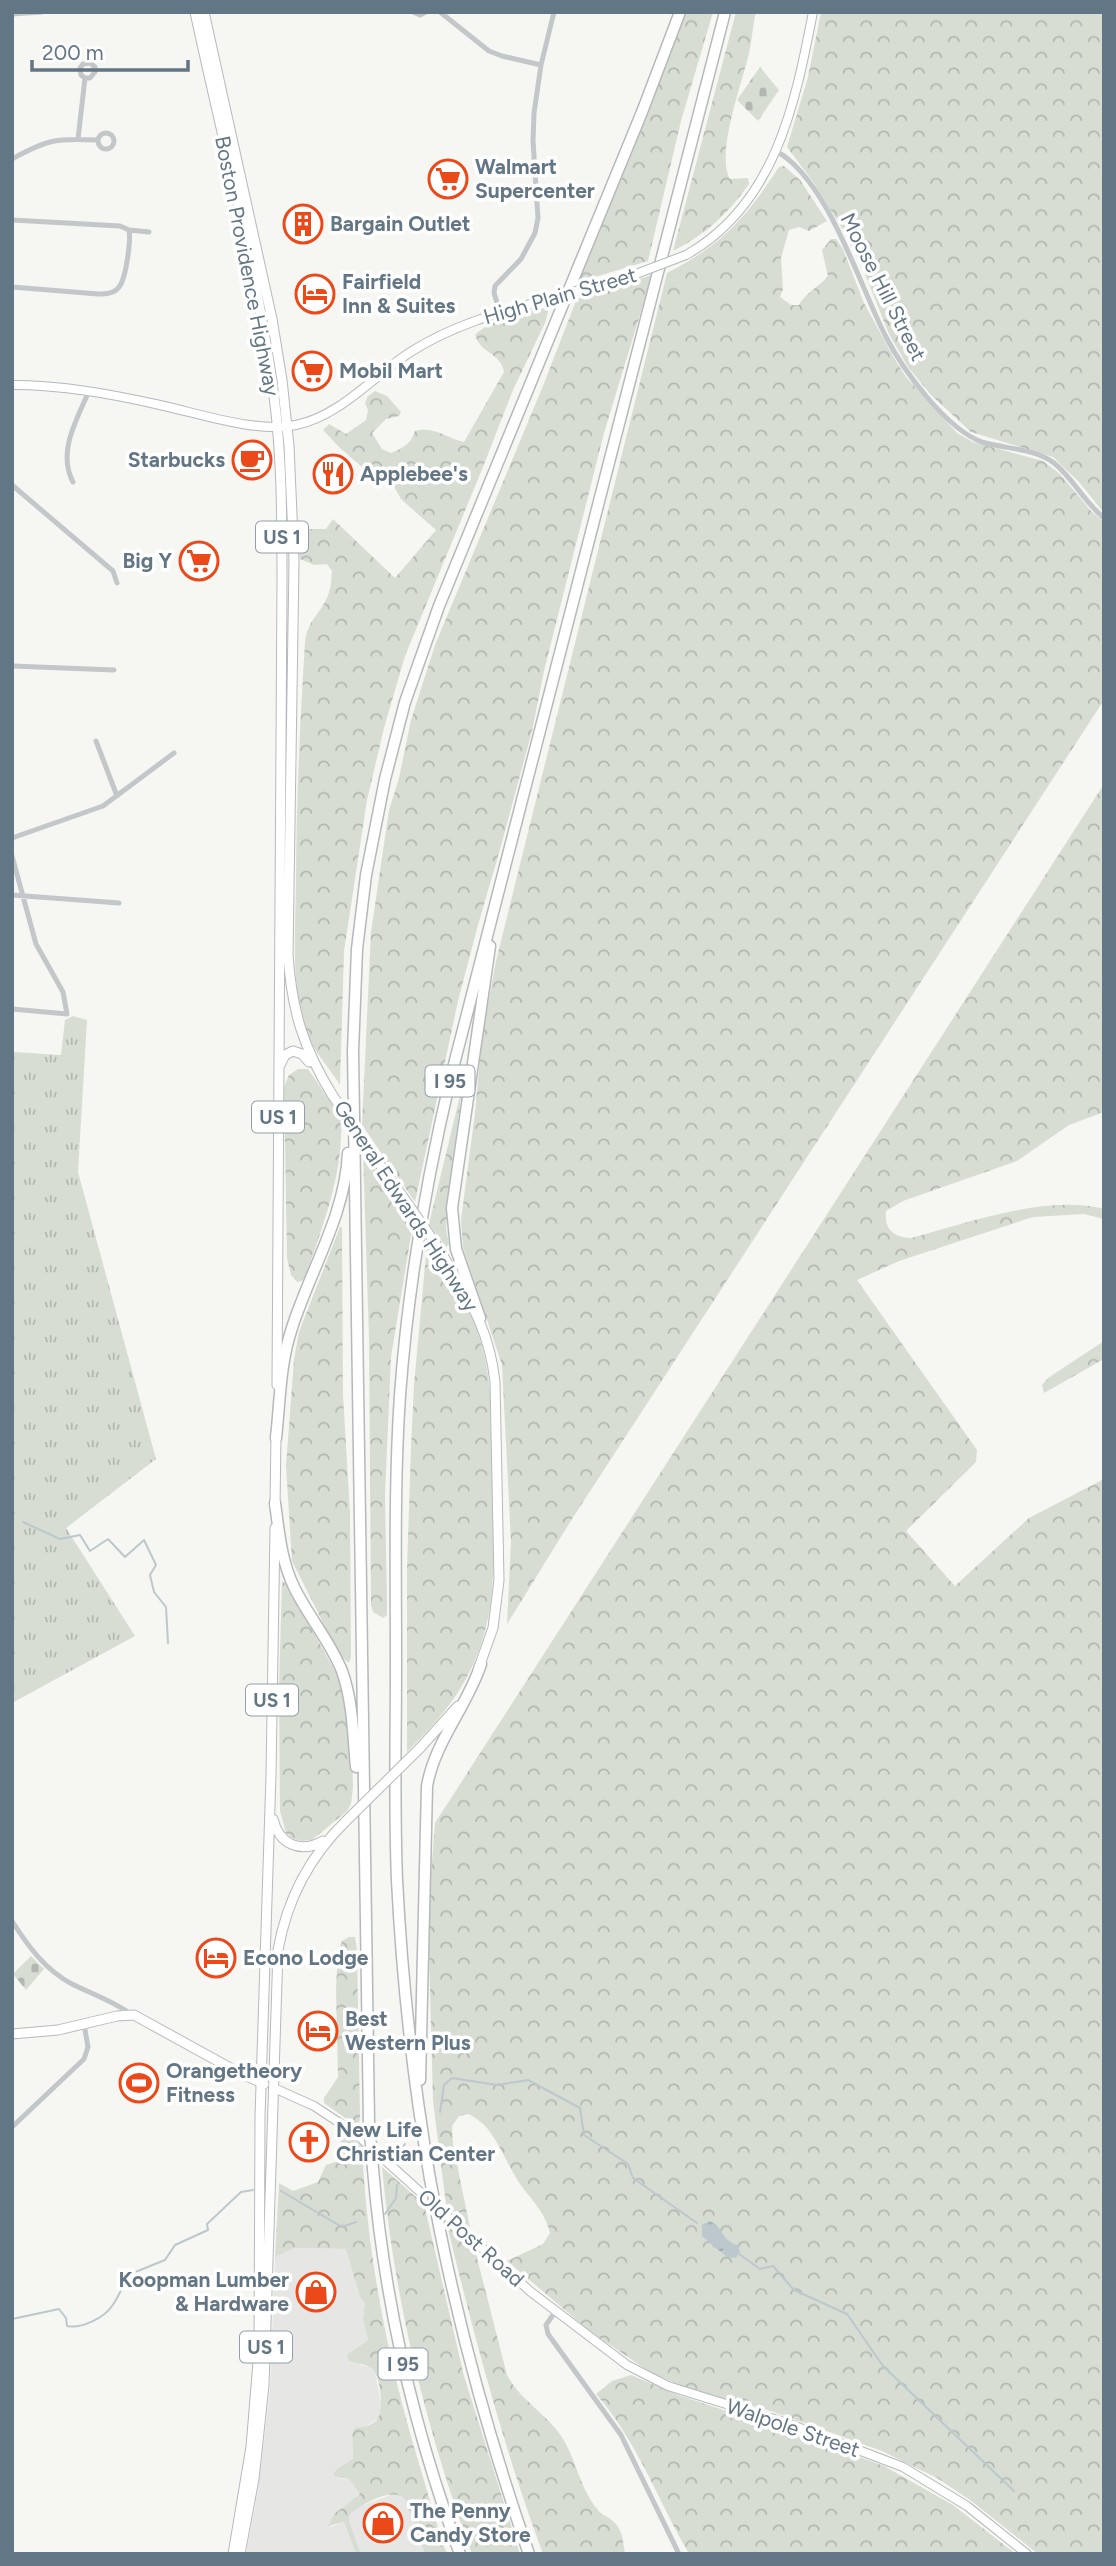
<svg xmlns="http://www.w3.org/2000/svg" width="1116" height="2566" font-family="Figtree,sans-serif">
<defs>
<pattern id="grass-tufts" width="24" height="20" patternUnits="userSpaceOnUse" patternTransform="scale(1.75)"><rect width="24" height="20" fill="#d7ddd3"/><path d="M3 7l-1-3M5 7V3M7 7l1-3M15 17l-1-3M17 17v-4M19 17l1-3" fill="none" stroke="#b2b8b1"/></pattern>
<pattern id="forest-crowns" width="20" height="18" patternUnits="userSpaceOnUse" patternTransform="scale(1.75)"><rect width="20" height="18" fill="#d7ddd3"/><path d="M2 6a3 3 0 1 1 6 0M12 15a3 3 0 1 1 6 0" fill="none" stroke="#b2b8b1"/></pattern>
<pattern id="cemetery-stones" width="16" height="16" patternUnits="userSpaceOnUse" patternTransform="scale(1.75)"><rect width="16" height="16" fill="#d7ddd3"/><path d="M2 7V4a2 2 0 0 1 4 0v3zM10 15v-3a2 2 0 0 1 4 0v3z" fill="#b2b8b1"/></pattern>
<pattern id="water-ripples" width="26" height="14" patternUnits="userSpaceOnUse" patternTransform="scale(1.75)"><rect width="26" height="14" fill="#bcc8cd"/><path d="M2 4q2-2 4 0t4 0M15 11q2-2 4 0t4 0" fill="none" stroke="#9ca7ac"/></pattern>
</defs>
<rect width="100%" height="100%" fill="#f6f6f2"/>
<!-- built -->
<path fill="#e6e7e5" d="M294,2248l53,1 13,48 5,7 -2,15 5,21 -5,5 -3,20 10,2 5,5 7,36 -4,11 -26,15 1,26 -16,9 4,10h8l11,15 -26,20 -4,13 14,-5 12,32h-110l12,-63 12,-102 5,-132z
M393,2494h6l6,5 20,55h-64l-12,-33 1,-7 8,-7z"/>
<!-- grass -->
<path fill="url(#grass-tufts)" d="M73,1016l14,4 -9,152 78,287 -90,69 69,108 -123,67v-651l49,3 4,-35z"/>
<!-- forest -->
<path fill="url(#forest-crowns)" d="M686,12h27l-32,109 -33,140 -70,21z
M736,12h20c-4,16 -4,33 -9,49 -7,27 -31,94 -17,118l18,-1 1,6c-20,29 -44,51 -76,67z
M821,12h283v501l-25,-31 -26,-25 -82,-25 -40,-37 -23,-28 -19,-33 -27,-67 -19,-37 -29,-47 -27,-36 21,-70z
M784,166l16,14 27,41 -18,10 -10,-4 -10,3 -8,28 2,31 -3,8 11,8h8c6,-12 20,-18 29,-29l-6,-26 9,-11h5l7,10 21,54 30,55 12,19 51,56 16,9 70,19 17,13 31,37 13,11v178l-532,819 -65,105 4,-82 -9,-177 -39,-117 -2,-28 14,-107 7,-77 14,-75 171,-688c57,-30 77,-53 112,-106z
M652,275l-48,158 -60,238 -12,60 -31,115 -23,79 -20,76 -43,201 -53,-77 9,-193 18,-122 10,-32 12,-58 24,-75 108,-259 34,-88z
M549,308l-4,15 -32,67 -30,77 -78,189 -21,72 -17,72 -23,151 -4,134c-11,-18 -27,-34 -34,-54 -15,-45 -11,-97 -10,-144 0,-82 4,-163 9,-245 3,-21 12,-25 21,-42 5,-9 5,-19 6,-29l-5,-7 -13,1 -14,-6 -1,-8 6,-22h21l7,-10 62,59 41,-48 -35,-31 -8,-14 -17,-6 -36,-31 -17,-18 6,-6 17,10 20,-14 2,-10 -3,-7 3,-7 7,-5 12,5 14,16 -2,4 -13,3 -14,14 10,16 9,4c12,-5 20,-9 24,-22 20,-5 31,7 49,11l40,-70c-3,-19 -23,-18 -29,-37 14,-15 54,-26 74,-27z
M1104,784v328l-35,13 -52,36 -114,40 -17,10c-2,18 7,26 25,27 57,-15 135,-44 193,-29v10l-20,-5 -51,3 -134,44 -42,19 120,170 -1,12 -70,69 49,55 74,-68 75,-39v1075h-66l-68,-54 -33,-22 -55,-27 -111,-40 -87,-24 -34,-15 -59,-40 -84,-71 36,-17 7,-11c-5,-22 -20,-34 -32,-52 -10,-16 -17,-34 -28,-49 -5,-8 -13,-13 -21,-18l-10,2 -7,10 1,19 17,83 -24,-24 -13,-103 -5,-188 7,-90z
M298,1069h10l33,48c3,56 -18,107 -35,159l-4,5 -5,1 -6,-7 -4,-17 -3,-171 5,-12z
M463,1083l-14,107 -3,38 3,16 -3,3 -17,-23z
M363,1150l50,73 -22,134 -6,138 2,108v12l-4,3 -10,-6 -2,-7 -2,-266z
M340,1227h2l1,168 7,118 1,144 -2,6 -10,-9 -47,-93 -6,-95 8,-107 5,-27z
M427,1244c24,25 42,59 52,92 16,48 12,100 13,149 1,50 6,104 -9,153 -15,49 -41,79 -76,114v-183l4,-122 3,-62z
M1104,1341v18l-60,34 -2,-8 6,-7z
M282,1581l5,4 52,93 5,17 8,62 1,31 -2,16 -4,7 -35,29 -11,1 -9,-3 -6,-5 -6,-22 -1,-123z
M349,1937h6l2,13 3,166 -1,8 -4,1 -31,-22v-5l14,-21 -2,-88 2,-38 4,-10z
M342,2132l20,14c5,109 26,216 58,321 9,29 16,58 27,87h-22l-20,-55c-14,-13 -43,6 -55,15l-1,7 12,33h-5l-12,-32 -16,4 6,-12 26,-20 -11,-15 -15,-3v-3l3,-4 16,-10 -1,-25 3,-6c7,-1 15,-2 21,-7 9,-8 5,-47 -5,-53 -6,-4 -16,-5 -22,-7l-2,-6 21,-15 -5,-21 2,-15 -5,-7 -14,-48 -52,-1 -19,9 4,-74 14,8 25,-9 8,-17 12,-4z
M382,2167l42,37 40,172 56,178h-48c-46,-124 -78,-255 -90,-387z
M447,2225l29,29 31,121c12,23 32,34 48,53 21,24 22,57 43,82 4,6 12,7 17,13 8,8 8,20 10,31h-82c-40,-108 -69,-218 -96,-329z
M631,2375l47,20 110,36 96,35 69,39 63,49h-327c-31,-54 -52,-113 -93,-160l16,-13z"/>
<!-- cemetery -->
<path fill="url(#cemetery-stones)" d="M760,67l19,23 -21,31 -21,-21z
M31,1956l13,13 -18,21 -13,-16z"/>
<!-- water -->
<path fill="url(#water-ripples)" d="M709,2221c14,5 13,20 28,24l3,6 -4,7 -9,-1 -25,-21v-11z"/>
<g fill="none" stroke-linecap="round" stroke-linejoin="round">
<!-- stream -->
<path stroke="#bcc8cd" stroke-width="2" d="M23,1522l37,17 20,-4 10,16 18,-12 17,18 19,-17 12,25 -6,10 4,17 12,15 2,36
M440,2112l4,-27 8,-7 45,7 31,-5 52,28 4,27 44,29 5,14 64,45
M399,2163v-11l6,-8
M281,2191l61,36 14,-5
M385,2214l11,-16 1,-13
M739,2254l21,15 13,-3 21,24 53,24 36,52 131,125
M12,2319l47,-10 7,9 1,8c14,3 37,-8 45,-20 7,-9 11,-21 16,-31l37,-15 10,-15 33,-15 -1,-6 34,-32 12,-2"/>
<defs>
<path id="secondary" d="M686,255c89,-50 109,-150 127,-243
M593,286l43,-12
M12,385c50,0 99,9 148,20 41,9 95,28 136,20 46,-10 78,-50 116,-74 40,-25 84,-38 129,-50
M274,2088l40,18 41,27 176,159 96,73 41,21 119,37 116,44 64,39 60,48"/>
<path id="primary" d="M195,12c27,126 62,257 79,384 8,61 8,124 8,185l-5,804
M204,12l68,307 10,61 7,66 5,114 -6,395c4,56 15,93 45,141
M280,1065l5,-10 8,-4 9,3 7,8
M376,1159l27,38
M438,1247c28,48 51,78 57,135l4,198 -6,48 -15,42
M275,1507l1,-73
M420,1748l38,-42
M273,1819c6,25 27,35 50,22
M12,2034l46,-4 59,-14 17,-1 100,55 30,14
M233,2554l18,-107 8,-97 1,-233 11,-342 4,-247
M240,2554l14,-75 10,-94 14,-435c9,-51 31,-93 68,-129"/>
<path id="highway" d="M480,1318l-24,-69 -4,-41 38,-262
M276,1438c4,-36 4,-73 15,-107 18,-59 54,-114 57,-178
M275,1503c4,29 6,57 19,84 14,29 36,54 48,84 11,31 11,64 14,96
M420,2080l7,-294c8,-45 40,-79 54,-122
M369,2123l-16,-1072 4,-102 9,-74 19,-96 20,-77 34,-96 203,-494 38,-100
M373,2169c11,132 41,261 87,385
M430,2179c-17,-99 -28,-199 -33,-299 -3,-73 -1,-145 -1,-218 0,-89 -2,-178 4,-267 8,-108 26,-214 51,-319l274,-1064
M440,2231c22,109 52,217 89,323"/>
</defs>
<!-- secondary casing -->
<use href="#secondary" stroke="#b3b9bd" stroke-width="10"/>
<!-- primary casing -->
<use href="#primary" stroke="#b6babe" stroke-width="11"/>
<!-- highway casing -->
<use href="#highway" stroke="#b5b9bc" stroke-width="13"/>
<!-- street -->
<path stroke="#c3c7ca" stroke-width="5" d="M413,12l7,3 6,-3
M440,12l49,39 13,5 39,9
M12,14l30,-2
M98 141a8 8 0 1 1 16 0a8 8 0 1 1-16 0Z
M78,139l7,-61h5l5,-6v-5l-5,-4 -7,1 -3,4 1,7 4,3
M776,151c52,28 84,136 110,186 17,33 60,92 96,105 22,7 53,6 72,21 19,15 30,39 50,55
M12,159c36,-20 45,-21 85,-19
M12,220l108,6 9,4 20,2
M12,287l86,7c7,0 16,0 21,-7 7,-8 12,-47 10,-57
M500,312l-6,-19 1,-7 26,-27 14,-26 3,-15 -5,-77 1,-28 7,-48 13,-53
M73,482c-16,-30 4,-63 16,-91
M12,485l101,86 4,12
M12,666l102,4
M96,741l21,55
M12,838l91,-32 71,-53
M12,856l24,88 27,48 4,22 -55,-5
M12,895l107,8
M12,1921c16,25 33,49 60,63 20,10 41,17 59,30
M12,2127l72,-68 4,-12 -4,-23
M555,2312l-9,13 2,9 73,101 58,119"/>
<!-- secondary -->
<use href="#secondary" stroke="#fff" stroke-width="8"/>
<!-- primary -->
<use href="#primary" stroke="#fff" stroke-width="9"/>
<!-- highway -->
<use href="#highway" stroke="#fff" stroke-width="10"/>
<defs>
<path id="secondary-bridge" d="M636,274l50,-19
M541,301l52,-15"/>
<path id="primary-bridge" d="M333,1096l43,63
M403,1197l35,50
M346,1821l74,-73"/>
<path id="highway-bridge" d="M369,2123l4,46
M430,2179l10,52"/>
</defs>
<!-- secondary-bridge casing -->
<use href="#secondary-bridge" stroke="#b3b9bd" stroke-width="10" stroke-linecap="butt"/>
<!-- primary-bridge casing -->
<use href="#primary-bridge" stroke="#b6babe" stroke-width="11" stroke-linecap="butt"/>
<!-- highway-bridge casing -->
<use href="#highway-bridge" stroke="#b5b9bc" stroke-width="13" stroke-linecap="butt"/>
<!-- secondary-bridge -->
<use href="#secondary-bridge" stroke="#fff" stroke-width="8"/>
<!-- primary-bridge -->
<use href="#primary-bridge" stroke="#fff" stroke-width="9"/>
<!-- highway-bridge -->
<use href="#highway-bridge" stroke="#fff" stroke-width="10"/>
</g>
<!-- icons -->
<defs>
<symbol id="supermarket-ring" viewBox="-11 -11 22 22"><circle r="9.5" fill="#fff" stroke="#ec491b" stroke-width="1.5"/><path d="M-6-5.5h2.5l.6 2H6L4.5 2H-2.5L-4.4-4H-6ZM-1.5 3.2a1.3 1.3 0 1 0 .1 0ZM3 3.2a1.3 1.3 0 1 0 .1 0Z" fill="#ec491b"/></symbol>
<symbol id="building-ring" viewBox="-11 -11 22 22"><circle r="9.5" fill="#fff" stroke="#ec491b" stroke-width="1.5"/><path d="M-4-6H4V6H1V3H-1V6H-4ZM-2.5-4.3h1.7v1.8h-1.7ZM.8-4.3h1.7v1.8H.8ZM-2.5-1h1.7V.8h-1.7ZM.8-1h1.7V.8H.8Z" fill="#ec491b"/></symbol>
<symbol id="hotel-ring" viewBox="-11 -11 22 22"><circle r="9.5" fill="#fff" stroke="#ec491b" stroke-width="1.5"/><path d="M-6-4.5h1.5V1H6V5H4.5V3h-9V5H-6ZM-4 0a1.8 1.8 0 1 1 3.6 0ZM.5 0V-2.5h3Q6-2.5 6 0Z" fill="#ec491b"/></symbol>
<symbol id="cafe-ring" viewBox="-11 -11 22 22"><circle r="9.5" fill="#fff" stroke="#ec491b" stroke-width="1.5"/><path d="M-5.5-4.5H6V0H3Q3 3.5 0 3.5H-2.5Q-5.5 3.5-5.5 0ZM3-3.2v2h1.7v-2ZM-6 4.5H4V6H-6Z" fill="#ec491b"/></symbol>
<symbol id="restaurant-ring" viewBox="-11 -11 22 22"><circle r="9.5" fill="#fff" stroke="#ec491b" stroke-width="1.5"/><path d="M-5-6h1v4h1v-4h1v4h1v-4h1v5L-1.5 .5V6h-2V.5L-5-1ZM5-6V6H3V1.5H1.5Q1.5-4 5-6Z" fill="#ec491b"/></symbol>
<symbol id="stadium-ring" viewBox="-11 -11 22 22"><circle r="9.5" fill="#fff" stroke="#ec491b" stroke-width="1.5"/><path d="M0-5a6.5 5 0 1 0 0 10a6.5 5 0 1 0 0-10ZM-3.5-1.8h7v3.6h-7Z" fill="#ec491b"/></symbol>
<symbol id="church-ring" viewBox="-11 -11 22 22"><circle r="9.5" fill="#fff" stroke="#ec491b" stroke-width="1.5"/><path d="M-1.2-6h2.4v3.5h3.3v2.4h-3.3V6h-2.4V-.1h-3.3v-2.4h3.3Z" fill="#ec491b"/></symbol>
<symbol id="shop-ring" viewBox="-11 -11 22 22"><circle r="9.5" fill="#fff" stroke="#ec491b" stroke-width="1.5"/><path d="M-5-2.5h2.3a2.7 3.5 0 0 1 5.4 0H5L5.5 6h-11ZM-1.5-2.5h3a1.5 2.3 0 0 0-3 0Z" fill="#ec491b"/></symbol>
</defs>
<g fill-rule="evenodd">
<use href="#supermarket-ring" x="426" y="157" width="44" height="44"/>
<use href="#building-ring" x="281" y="202" width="44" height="44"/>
<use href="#hotel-ring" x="293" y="272" width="44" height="44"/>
<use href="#supermarket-ring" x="290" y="349" width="44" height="44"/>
<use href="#cafe-ring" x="230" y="438" width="44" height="44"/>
<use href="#restaurant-ring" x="311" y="452" width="44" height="44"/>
<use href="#supermarket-ring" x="177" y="539" width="44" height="44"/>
<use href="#hotel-ring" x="194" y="1936" width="44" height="44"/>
<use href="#hotel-ring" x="296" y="2009" width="44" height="44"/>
<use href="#stadium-ring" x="117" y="2061" width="44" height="44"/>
<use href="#church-ring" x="287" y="2120" width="44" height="44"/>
<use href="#shop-ring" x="294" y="2270" width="44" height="44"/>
<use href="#shop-ring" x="361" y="2501" width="44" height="44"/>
</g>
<g text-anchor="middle" stroke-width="7" stroke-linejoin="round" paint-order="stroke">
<!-- shield labels -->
<g fill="#fff" stroke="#929faa" stroke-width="2">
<rect x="256" y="521.5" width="52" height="31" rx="5"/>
<rect x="425.5" y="1065.5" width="49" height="31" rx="5"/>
<rect x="252" y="1101.5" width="52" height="31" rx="5"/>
<rect x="246" y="1684.5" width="52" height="31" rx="5"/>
<rect x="240" y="2331.5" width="52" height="31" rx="5"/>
<rect x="378.5" y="2348.5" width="49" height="31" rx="5"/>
</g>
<g font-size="19" font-weight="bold" fill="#637685">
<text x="282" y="544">US 1</text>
<text x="450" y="1088">I 95</text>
<text x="278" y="1124">US 1</text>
<text x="272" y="1707">US 1</text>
<text x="266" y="2354">US 1</text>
<text x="403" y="2371">I 95</text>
</g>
<!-- poi labels -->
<g font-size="21" font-weight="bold" fill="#637685" stroke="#fff" text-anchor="start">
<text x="475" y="174">Walmart<tspan x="475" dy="24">Supercenter</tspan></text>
<text x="330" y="231">Bargain Outlet</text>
<text x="342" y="289">Fairfield<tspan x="342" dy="24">Inn &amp; Suites</tspan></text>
<text x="339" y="378">Mobil Mart</text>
<text x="225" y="467" text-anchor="end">Starbucks</text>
<text x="360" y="481">Applebee's</text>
<text x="172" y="568" text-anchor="end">Big Y</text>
<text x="243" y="1965">Econo Lodge</text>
<text x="345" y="2026">Best<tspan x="345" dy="24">Western Plus</tspan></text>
<text x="166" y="2078">Orangetheory<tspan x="166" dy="24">Fitness</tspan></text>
<text x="336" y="2137">New Life<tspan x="336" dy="24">Christian Center</tspan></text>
<text x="289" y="2287" text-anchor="end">Koopman Lumber<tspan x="289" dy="24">&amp; Hardware</tspan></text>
<text x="410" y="2518">The Penny<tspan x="410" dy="24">Candy Store</tspan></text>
</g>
<!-- street labels -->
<g font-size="21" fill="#637685" stroke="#fff">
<text transform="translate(247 266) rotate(79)" y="7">Boston Providence Highway</text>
<text transform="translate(883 287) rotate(63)" y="7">Moose Hill Street</text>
<text transform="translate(560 296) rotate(-16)" y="7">High Plain Street</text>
<text transform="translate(406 1206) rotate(57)" y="7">General Edwards Highway</text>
<text transform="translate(471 2238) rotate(42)" y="7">Old Post Road</text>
<text transform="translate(793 2428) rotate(19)" y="7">Walpole Street</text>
</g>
</g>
<!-- border -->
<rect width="1116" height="2566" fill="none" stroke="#637685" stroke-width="28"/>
<!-- scale -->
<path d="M32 60v10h156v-10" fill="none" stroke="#637685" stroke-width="3.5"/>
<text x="42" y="60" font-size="21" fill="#637685" stroke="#ffffff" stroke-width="5" paint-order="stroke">200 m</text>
</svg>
